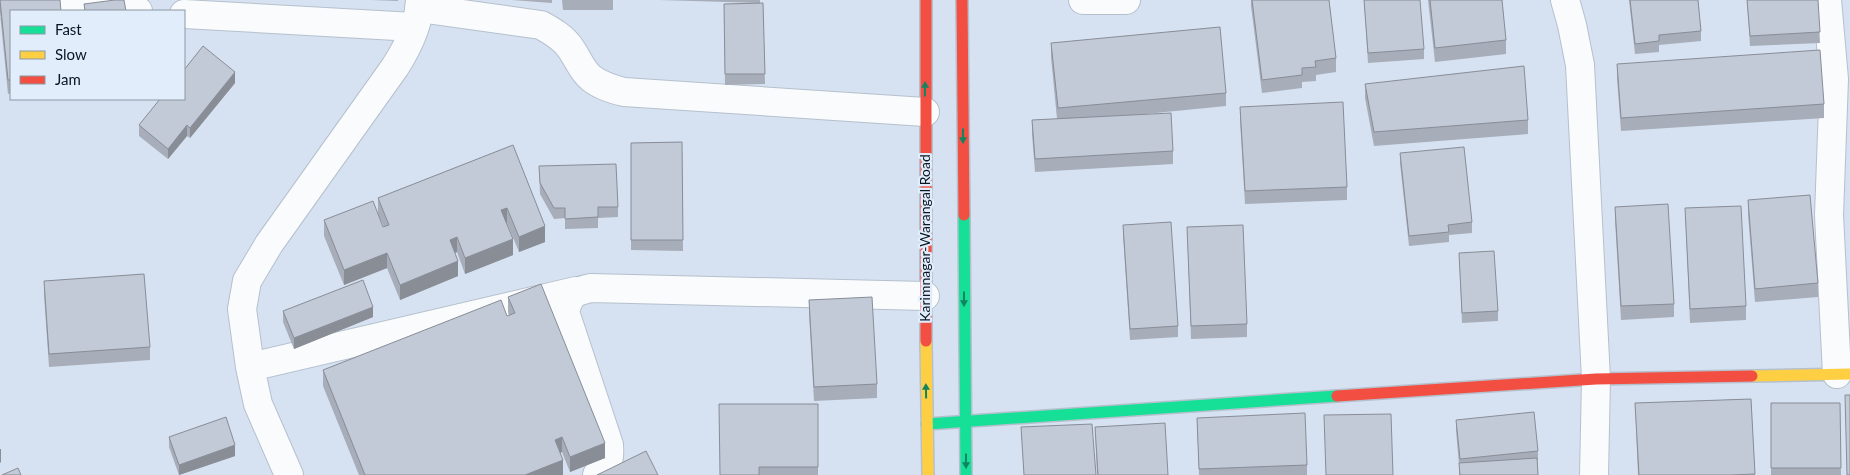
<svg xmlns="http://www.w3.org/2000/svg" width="1850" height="475" font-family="Lato,sans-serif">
<rect width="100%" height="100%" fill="#d6e2f1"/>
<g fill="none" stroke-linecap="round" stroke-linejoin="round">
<defs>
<path id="street" d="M1083,0h43
M1565,0l7,25 8,40 16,314 -2,96
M1827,0l7,79 -5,136 8,159
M0,4l138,7
M419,8l122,17c11,6 23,13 30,24 7,10 11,22 20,29 10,8 21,11 33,14l301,20
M184,14l230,13
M250,367l326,-76
M289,475l-31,-71 -8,-37 -8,-58 5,-28 22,-37 126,-177c13,-20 24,-42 25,-67
M597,475c12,-8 13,-17 12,-30l-44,-133c5,-18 8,-20 26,-24l334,8"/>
<path id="fast" d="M964,215l2,260
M927,424l410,-28"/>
<path id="slow" d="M926,341l2,134
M1752,376l98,-2"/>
<path id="jam" d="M962,0l2,215
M926,341v-341
M1337,396l259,-17 156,-3"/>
</defs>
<!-- street casing -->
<use href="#street" stroke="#b6c0cd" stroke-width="30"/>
<!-- fast casing -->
<use href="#fast" stroke="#b6c0cd" stroke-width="14"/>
<!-- slow casing -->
<use href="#slow" stroke="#b6c0cd" stroke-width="14"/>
<!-- jam casing -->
<use href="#jam" stroke="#b6c0cd" stroke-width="14"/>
<!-- street -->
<use href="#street" stroke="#f9fbfd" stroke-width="28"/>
<!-- fast -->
<use href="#fast" stroke="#16e098" stroke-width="11"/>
<!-- slow -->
<use href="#slow" stroke="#ffcf43" stroke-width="11"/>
<!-- jam -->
<use href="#jam" stroke="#f24e42" stroke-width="11"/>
</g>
<!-- wall -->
<path fill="#a7adb9" d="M0,0l11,11v82l-3,1 -8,-81z
M371,0h27v1z
M512,0h40v3z
M562,0h51v10h-50z
M659,0h101v3z
M1251,0h78l7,58v14l-20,3v6l-14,1v6l-40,5 -11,-87z
M1364,0l60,49v10l-56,4z
M1428,0h74l4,40v14l-71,8z
M1629,0h69l3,31v10l-42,4v7l-24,2z
M1747,0h71l2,43 -70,3z
M763,3l2,81 -40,1 -1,-81z
M1051,43l175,50v13l-91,9 38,36v13l-138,8 -3,-38v-14l25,-1 -6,-62z
M1617,64l207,40v14l-203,13 -4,-53z
M235,83l-45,55 -3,-2 -19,23 -29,-23v-11z
M1365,84l163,36v14l-154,12 -9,-48z
M1240,107l107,80v13l-102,4 -5,-84z
M682,142l1,109 -52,-1v-107z
M513,145l32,97 -26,10 -12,-29h-1l7,32 -48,19 -8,-22 -2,1 3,23 -58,24 -13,-32 -43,17 -20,-49v-16l60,7 -6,-13v-16z
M1400,153l72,69v11l-23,2v7l-40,4 -9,-83z
M539,166l79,41v10l-20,1v10l-33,1v-11l-11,1 -14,-25z
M1748,200l70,83v14l-63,5 -7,-88z
M1615,207l59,97v13l-53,3 -6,-100z
M1685,208l61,98v14l-56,3z
M1123,225l55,101v11l-48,3 -7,-105z
M1187,227l60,97v13l-56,2z
M1459,253l39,58v10l-36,2z
M44,281l106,66v13l-101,7 -5,-72z
M508,297l97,161 -35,14 -8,-20 -2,1 3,22h-204l-36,-89v-16l184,-54h2l-1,-4z
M809,300l68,84v14l-63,3 -5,-88z
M283,311l90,6 -79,32 -11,-27z
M1751,399l4,76h-117l-3,-72z
M1771,403h69l1,72h-70z
M818,404v71h-98z
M1197,418l110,47v10h-108z
M1456,420l82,31v10h-1l1,14h-79v-10l-3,-35z
M1021,427l75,48h-72z
M1095,427l73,48h-71z
M169,437l66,19 -56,19 -10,-28z"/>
<!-- shaded-wall -->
<path fill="#888d96" d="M235,72v11l-45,55v-10z
M187,125v11l-19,23v-10z
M507,208v15l-6,2v-15z
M545,226v16l-26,10v-15z
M457,237v15l-7,3v-15z
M513,239v16l-48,19v-16z
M387,253v15l-43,17v-15z
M458,261v15l-58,24v-15z
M373,307v10l-79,32v-11z
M562,437v15l-7,3v-15z
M605,443v15l-35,14v-15z
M235,445v11l-56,19v-10z
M0,449h1v13l-1,1z
M563,460v15h-38z"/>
<!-- building -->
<path fill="#c2c9d7" stroke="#888d96" d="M0,0h60l1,11h-50v69h-3z
M115,0h9l2,11h-41l-1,-7z
M1252,0h77l7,58 -21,3 1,6 -14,1v7l-40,5z
M1364,0h56l4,49 -56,4z
M1430,0h72l4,40 -71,8z
M1630,0h68l3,31 -42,4v6l-24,3z
M1747,0h71l2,32 -70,4z
M763,3l2,71h-40l-1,-70z
M1220,27l6,66 -168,15 -7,-65z
M203,46l32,26 -45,56 -3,-3 -19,24 -29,-24 21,-26h24v-29z
M1820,50l4,54 -203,14 -4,-54z
M1524,66l4,54 -154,12 -9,-48z
M1343,102l4,85 -102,4 -5,-84z
M1171,113l2,38 -138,8 -3,-39z
M682,142l1,98h-52v-97z
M513,145l32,81 -26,11 -12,-29 -6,2 12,29 -48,19 -8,-21 -7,3 8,21 -58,24 -13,-32 -43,17 -20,-50 49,-19 10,26 6,-2 -11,-27z
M1464,147l8,75 -24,3 1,7 -40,4 -9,-83z
M616,164l2,43h-20v10l-33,2v-11h-11l-14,-25 -1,-17z
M1810,195l8,88 -63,6 -7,-89z
M1668,204l6,100 -53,2 -6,-99z
M1741,206l5,100 -56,3 -5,-101z
M1171,222l7,104 -48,3 -7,-104z
M1243,225l4,99 -56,2 -4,-99z
M1494,251l4,60 -36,2 -3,-60z
M144,274l6,73 -101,7 -5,-73z
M363,280l10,27 -79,31 -11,-27z
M541,284l64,159 -35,14 -8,-20 -7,3 8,20 -38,15h-160l-42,-105 178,-70 6,16 8,-3 -7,-16z
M872,297l5,87 -63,3 -5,-87z
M1845,395h5v80h-3z
M1751,399l4,75 -24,1h-92l-4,-72z
M1771,403h69l1,65h-70z
M719,404h99v63h-59v8h-39z
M1534,412l4,39 -78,8 -4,-39z
M1305,413l2,52 -108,4 -2,-51z
M1391,414l2,61h-67l-2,-60z
M226,417l9,28 -56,20 -10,-28z
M1165,423l3,52h-70l-3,-48z
M1092,424l4,51h-72l-3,-48z
M646,451l12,24h-61z
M1537,458l1,17h-78l-1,-12z
M18,468l3,7h-19z"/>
<!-- one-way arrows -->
<defs><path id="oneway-solid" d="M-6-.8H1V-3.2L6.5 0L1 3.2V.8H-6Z" transform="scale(1.25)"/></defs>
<g fill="#118562">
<use href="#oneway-solid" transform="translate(925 89) rotate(-89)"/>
<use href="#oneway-solid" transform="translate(963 136) rotate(90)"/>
<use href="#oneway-solid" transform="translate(964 299) rotate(90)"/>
<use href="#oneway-solid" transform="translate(926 391) rotate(-91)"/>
<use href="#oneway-solid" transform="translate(966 461) rotate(90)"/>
</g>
<g text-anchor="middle" stroke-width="4.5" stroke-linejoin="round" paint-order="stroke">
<!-- street labels -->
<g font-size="14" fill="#0b1521" stroke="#e1edfb">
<text transform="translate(925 238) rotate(-90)" y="5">Karimnagar-Warangal Road</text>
</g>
</g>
<!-- legend -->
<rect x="10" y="10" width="175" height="90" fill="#e1edfb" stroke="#8b97a4"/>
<rect x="20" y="26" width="25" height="8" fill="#16e098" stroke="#8b97a4"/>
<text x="55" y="35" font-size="15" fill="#0b1521">Fast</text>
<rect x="20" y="51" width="25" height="8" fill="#ffcf43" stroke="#8b97a4"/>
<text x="55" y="60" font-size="15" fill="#0b1521">Slow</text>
<rect x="20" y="76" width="25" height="8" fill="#f24e42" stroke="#8b97a4"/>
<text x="55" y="85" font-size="15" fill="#0b1521">Jam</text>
</svg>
